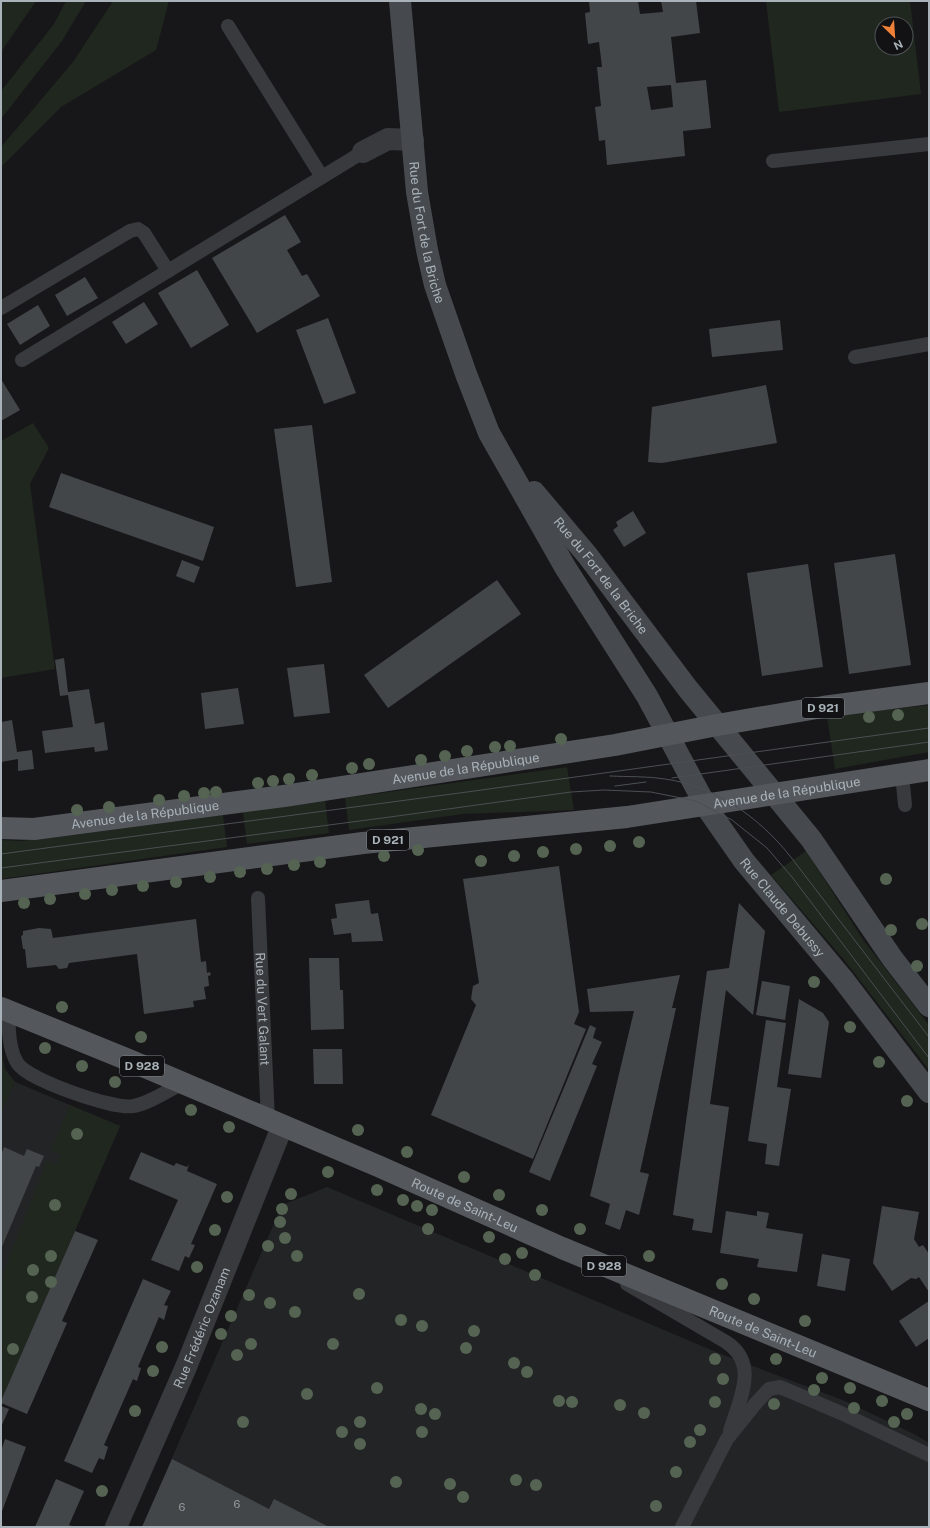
<svg xmlns="http://www.w3.org/2000/svg" width="930" height="1528" font-family="'Public Sans',sans-serif">
<rect width="100%" height="100%" fill="#171719"/>
<!-- built -->
<path fill="#232426" d="M1,1076l119,50 -119,276z
M327,1187l389,165 129,49 69,33 15,9v84h-787l140,-322z"/>
<!-- green -->
<path fill="#20271f" fill-rule="evenodd" d="M1,1h35l-35,51z
M66,1h20l-24,40 -61,78v-28l53,-67z
M113,1h56l-13,49 -95,57 -60,60v-20l72,-85z
M766,1h144l11,93 -142,18zM882,24h24v24h-24z
M33,423l16,25 -19,36 25,185 -54,9v-237z
M929,705v47l-94,17 -8,-53z
M567,767l7,43 -111,4 -114,16 -4,-32z
M325,800l4,33 -82,11 -4,-32z
M223,815l4,32 -226,32v-39l19,1 39,-4z
M806,851l58,90 65,84v45l-84,-109 -74,-86z
M1,1049l4,20 10,13 -14,32z
M70,1105l50,21 -119,276v-123l46,-118 9,4 5,-10 -10,-5z"/>
<!-- building -->
<path fill="#434649" fill-rule="evenodd" d="M589,1h49l2,13 23,-2 -2,-11h35l4,32 -29,4 5,46 30,-3 5,48 -28,3 2,25 -78,9 -2,-25 -6,1 -4,-34 6,-1 -4,-39h5l-3,-25 -11,2 -3,-31 5,-1zM671,85l2,22 -22,3 -4,-23z
M285,215l16,27 -14,8 15,26 5,-2 13,22 -63,37 -45,-75z
M197,270l32,55 -38,23 -33,-55z
M85,277l13,21 -31,18 -12,-21z
M144,302l14,22 -32,20 -14,-22z
M38,305l12,21 -30,19 -13,-21z
M328,318l28,75 -32,11 -28,-74z
M780,320l3,30 -71,7 -3,-28z
M1,379l19,31 -19,11z
M766,385l11,58 -115,20 -14,-1 4,-55z
M312,425l20,157 -36,5 -22,-158z
M61,473l153,54 -11,34 -154,-54z
M633,511l13,22 -22,14 -11,-17 5,-4 -2,-4z
M895,554l16,111 -62,9 -15,-111z
M182,560l18,7 -6,16 -18,-7z
M808,564l15,103 -61,9 -15,-103z
M497,580l24,34 -133,94 -24,-33z
M64,658l4,34 21,-3 6,35 9,-2 4,28 -13,2 -1,-5 -49,6 -3,-22 31,-4 -5,-32 -8,1 -5,-36z
M324,664l6,49 -36,4 -7,-49z
M238,688l6,36 -39,5 -4,-36z
M12,720l5,32 15,-2 2,19 -16,2v-12l-17,3v-40z
M559,866l20,146 -5,12 12,5 -53,130 -102,-44 45,-110 -5,-6 2,-13 6,-3 -16,-104z
M369,900l2,14 7,-1 5,28 -31,1 -1,-9 -17,2 -3,-16 6,-1 -2,-14z
M739,903l26,28 -12,84 -27,-25 -16,114 19,3 -17,126 -20,-3 2,-11 -21,-4 34,-244 22,-3z
M196,919l5,43 5,-1 1,12 3,-1 1,3 -3,1 1,10 -5,1 2,12 -13,2 1,6 -50,7 -7,-60 -68,9 -2,5 -8,1 -3,-4 -29,3 -2,-19h-2l-2,-13 2,-1v-4l16,-3 12,1 2,9z
M309,958h30l1,32h3l1,39 -33,1z
M680,975l-8,33h4l-36,164 9,2 -10,41 -13,-5 -6,20 -15,-6 5,-20 -20,-8 44,-185 -44,1 -3,-23z
M762,981l28,5 -5,34 -29,-5z
M799,999l24,14 6,9 -8,56 -33,-4z
M766,1020l20,3 -9,64 14,2 -12,77 -14,-2 2,-20 -19,-3z
M590,1025l6,3 -3,10 9,4 -10,22 5,2 -47,115 -21,-9z
M313,1049h29l1,35h-29z
M4,1147l20,9 3,-7 17,7 -5,11 -3,-1 -35,83v-94z
M141,1152l33,14 2,-3 11,4 2,-3 -2,7 30,13 -26,60 4,1 -6,13 -4,-2 -6,15 -28,-11 27,-60 -49,-21z
M882,1206l37,6 -5,27 5,8 4,-2 6,9v38l-10,-15 -3,2 -5,-1 -19,13 -19,-28z
M726,1211l31,5v-5l12,2 -3,15 37,6 -6,38 -40,-5 2,-8 -39,-6z
M75,1231l23,9 -36,81 5,2 -40,91 -26,-11v-2z
M822,1254l28,5 -5,32 -28,-5z
M143,1279l28,12 -7,14 4,1 -4,14 -5,-3 -21,50 3,1 -4,13 -4,-2 -29,66 4,2 -4,13 -5,-2 -7,15 -28,-12z
M929,1301v37l-13,9 -17,-26z
M1,1406l8,3 -8,18z
M5,1439l21,8 -25,67v-63z
M172,1459l97,50 5,-10 55,28h-187z
M56,1479l28,12 -15,34 5,2h-39z"/>
<g fill="none" stroke-linecap="round" stroke-linejoin="round">
<!-- lane -->
<g stroke="#383a3e" stroke-width="14">
<path d="M228,26l94,151"/>
<path d="M773,161l156,-17"/>
<path d="M1,308l129,-77 8,-2 6,4 24,38"/>
<path d="M855,357l74,-13"/>
<path d="M22,360l341,-208"/>
<path d="M902,774l3,31"/>
<path id="s1" d="M258,898l10,222"/>
<path d="M8,1011c1,16 0,39 10,53 11,16 96,46 115,42 15,-2 36,-16 50,-23"/>
<path d="M627,1284l99,58c34,22 13,58 4,89"/>
<path d="M682,1527l45,-88 29,-36 13,-14 11,-2 61,26 88,42"/>
</g>
<!-- street -->
<g stroke="#383a3e" stroke-width="22">
<path d="M363,152l25,-13 25,1"/>
<path id="s2" d="M116,1527l70,-160 96,-240"/>
</g>
<!-- secondary -->
<g stroke="#464a4e" stroke-width="22">
<path id="s3" d="M400,1l17,191 10,58 8,35 31,89 23,59 76,134 82,129 60,112 37,53 98,117 87,114"/>
<path id="s4" d="M534,492l54,64 100,133 123,150 81,119 37,48"/>
</g>
<!-- primary -->
<g stroke="#54585d" stroke-width="22">
<path id="s5" d="M1,828l33,1 250,-33 331,-51 102,-20 106,-18 106,-14"/>
<path id="s6" d="M1,891l362,-48 264,-26 302,-47"/>
<path id="s7" d="M1,1008l130,53 247,105 184,82 367,152"/>
</g>
<!-- tram -->
<path stroke="#4b4f53" stroke-width="1" d="M610,776c18,1 37,0 55,3 50,7 94,38 125,77l139,181
M672,778l257,-36
M615,786l31,-4
M1,854l466,-62 462,-64
M1,868l389,-51 181,-25 33,-2 47,2 45,9 36,19 35,28 25,29 137,181"/>
</g>
<!-- trees -->
<g fill="#556452">
<circle cx="898" cy="715" r="6"/>
<circle cx="869" cy="717" r="6"/>
<circle cx="561" cy="739" r="6"/>
<circle cx="510" cy="746" r="6"/>
<circle cx="495" cy="747" r="6"/>
<circle cx="467" cy="751" r="6"/>
<circle cx="445" cy="756" r="6"/>
<circle cx="421" cy="760" r="6"/>
<circle cx="369" cy="764" r="6"/>
<circle cx="352" cy="768" r="6"/>
<circle cx="312" cy="775" r="6"/>
<circle cx="289" cy="779" r="6"/>
<circle cx="273" cy="781" r="6"/>
<circle cx="258" cy="783" r="6"/>
<circle cx="216" cy="792" r="6"/>
<circle cx="204" cy="793" r="6"/>
<circle cx="184" cy="796" r="6"/>
<circle cx="159" cy="800" r="6"/>
<circle cx="109" cy="807" r="6"/>
<circle cx="77" cy="810" r="6"/>
<circle cx="639" cy="842" r="6"/>
<circle cx="610" cy="846" r="6"/>
<circle cx="576" cy="849" r="6"/>
<circle cx="418" cy="850" r="6"/>
<circle cx="543" cy="852" r="6"/>
<circle cx="384" cy="856" r="6"/>
<circle cx="514" cy="856" r="6"/>
<circle cx="481" cy="861" r="6"/>
<circle cx="320" cy="862" r="6"/>
<circle cx="294" cy="865" r="6"/>
<circle cx="267" cy="869" r="6"/>
<circle cx="240" cy="872" r="6"/>
<circle cx="210" cy="877" r="6"/>
<circle cx="886" cy="879" r="6"/>
<circle cx="176" cy="882" r="6"/>
<circle cx="143" cy="886" r="6"/>
<circle cx="112" cy="890" r="6"/>
<circle cx="85" cy="894" r="6"/>
<circle cx="50" cy="899" r="6"/>
<circle cx="24" cy="903" r="6"/>
<circle cx="922" cy="924" r="6"/>
<circle cx="891" cy="930" r="6"/>
<circle cx="917" cy="966" r="6"/>
<circle cx="814" cy="982" r="6"/>
<circle cx="62" cy="1007" r="6"/>
<circle cx="850" cy="1027" r="6"/>
<circle cx="141" cy="1037" r="6"/>
<circle cx="45" cy="1048" r="6"/>
<circle cx="879" cy="1062" r="6"/>
<circle cx="82" cy="1066" r="6"/>
<circle cx="115" cy="1082" r="6"/>
<circle cx="907" cy="1101" r="6"/>
<circle cx="191" cy="1110" r="6"/>
<circle cx="229" cy="1127" r="6"/>
<circle cx="358" cy="1130" r="6"/>
<circle cx="77" cy="1134" r="6"/>
<circle cx="407" cy="1152" r="6"/>
<circle cx="328" cy="1172" r="6"/>
<circle cx="464" cy="1177" r="6"/>
<circle cx="377" cy="1190" r="6"/>
<circle cx="291" cy="1194" r="6"/>
<circle cx="499" cy="1195" r="6"/>
<circle cx="227" cy="1197" r="6"/>
<circle cx="403" cy="1200" r="6"/>
<circle cx="55" cy="1205" r="6"/>
<circle cx="417" cy="1206" r="6"/>
<circle cx="282" cy="1209" r="6"/>
<circle cx="432" cy="1210" r="6"/>
<circle cx="542" cy="1210" r="6"/>
<circle cx="280" cy="1222" r="6"/>
<circle cx="428" cy="1229" r="6"/>
<circle cx="580" cy="1229" r="6"/>
<circle cx="215" cy="1230" r="6"/>
<circle cx="489" cy="1237" r="6"/>
<circle cx="285" cy="1238" r="6"/>
<circle cx="268" cy="1246" r="6"/>
<circle cx="522" cy="1253" r="6"/>
<circle cx="51" cy="1256" r="6"/>
<circle cx="297" cy="1256" r="6"/>
<circle cx="649" cy="1256" r="6"/>
<circle cx="505" cy="1259" r="6"/>
<circle cx="197" cy="1267" r="6"/>
<circle cx="33" cy="1270" r="6"/>
<circle cx="535" cy="1275" r="6"/>
<circle cx="51" cy="1282" r="6"/>
<circle cx="722" cy="1284" r="6"/>
<circle cx="359" cy="1294" r="6"/>
<circle cx="249" cy="1295" r="6"/>
<circle cx="32" cy="1297" r="6"/>
<circle cx="754" cy="1299" r="6"/>
<circle cx="270" cy="1303" r="6"/>
<circle cx="295" cy="1312" r="6"/>
<circle cx="231" cy="1316" r="6"/>
<circle cx="401" cy="1320" r="6"/>
<circle cx="805" cy="1321" r="6"/>
<circle cx="422" cy="1326" r="6"/>
<circle cx="474" cy="1331" r="6"/>
<circle cx="221" cy="1334" r="6"/>
<circle cx="251" cy="1344" r="6"/>
<circle cx="333" cy="1344" r="6"/>
<circle cx="162" cy="1347" r="6"/>
<circle cx="466" cy="1348" r="6"/>
<circle cx="13" cy="1349" r="6"/>
<circle cx="237" cy="1355" r="6"/>
<circle cx="715" cy="1359" r="6"/>
<circle cx="776" cy="1359" r="6"/>
<circle cx="514" cy="1363" r="6"/>
<circle cx="153" cy="1371" r="6"/>
<circle cx="527" cy="1372" r="6"/>
<circle cx="822" cy="1378" r="6"/>
<circle cx="723" cy="1379" r="6"/>
<circle cx="377" cy="1388" r="6"/>
<circle cx="850" cy="1388" r="6"/>
<circle cx="814" cy="1390" r="6"/>
<circle cx="307" cy="1394" r="6"/>
<circle cx="559" cy="1401" r="6"/>
<circle cx="882" cy="1401" r="6"/>
<circle cx="572" cy="1402" r="6"/>
<circle cx="715" cy="1402" r="6"/>
<circle cx="774" cy="1404" r="6"/>
<circle cx="620" cy="1405" r="6"/>
<circle cx="854" cy="1408" r="6"/>
<circle cx="421" cy="1409" r="6"/>
<circle cx="135" cy="1411" r="6"/>
<circle cx="644" cy="1413" r="6"/>
<circle cx="435" cy="1414" r="6"/>
<circle cx="907" cy="1414" r="6"/>
<circle cx="243" cy="1422" r="6"/>
<circle cx="360" cy="1422" r="6"/>
<circle cx="894" cy="1422" r="6"/>
<circle cx="700" cy="1430" r="6"/>
<circle cx="342" cy="1432" r="6"/>
<circle cx="422" cy="1432" r="6"/>
<circle cx="690" cy="1442" r="6"/>
<circle cx="360" cy="1444" r="6"/>
<circle cx="676" cy="1472" r="6"/>
<circle cx="516" cy="1480" r="6"/>
<circle cx="396" cy="1482" r="6"/>
<circle cx="450" cy="1484" r="6"/>
<circle cx="536" cy="1485" r="6"/>
<circle cx="102" cy="1491" r="6"/>
<circle cx="463" cy="1497" r="6"/>
<circle cx="656" cy="1506" r="6"/>
</g>
<g text-anchor="middle" stroke-width="4" stroke-linejoin="round" paint-order="stroke">
<!-- number labels -->
<g font-size="11" fill="#90979d">
<text x="237" y="1508">6</text>
<text x="182" y="1511">6</text>
</g>
<!-- shield labels -->
<g fill="#121214" stroke="#7c8288" stroke-width="1">
<rect x="802" y="698" width="42" height="20" rx="3"/>
<rect x="367" y="830" width="42" height="20" rx="3"/>
<rect x="120" y="1056" width="44" height="20" rx="3"/>
<rect x="582" y="1256" width="44" height="20" rx="3"/>
</g>
<g font-size="12" font-weight="bold" fill="#a9b2b9">
<text x="823" y="712">D 921</text>
<text x="388" y="844">D 921</text>
<text x="142" y="1070">D 928</text>
<text x="604" y="1270">D 928</text>
</g>
<!-- street labels -->
<g font-size="13" fill="#a9b2b9" stroke="#121214">
<text dy="5" stroke="none"><textPath href="#s3" startOffset="233">Rue du Fort de la Briche</textPath></text>
<text dy="5" stroke="none"><textPath href="#s4" startOffset="107">Rue du Fort de la Briche</textPath></text>
<text dy="5" stroke="none"><textPath href="#s5" startOffset="469">Avenue de la République</textPath></text>
<text dy="5" stroke="none"><textPath href="#s6" startOffset="792">Avenue de la République</textPath></text>
<text dy="5" stroke="none"><textPath href="#s5" startOffset="145">Avenue de la République</textPath></text>
<text dy="5" stroke="none"><textPath href="#s3" startOffset="1003">Rue Claude Debussy</textPath></text>
<text dy="5" stroke="none"><textPath href="#s1" startOffset="111">Rue du Vert Galant</textPath></text>
<text dy="5" stroke="none"><textPath href="#s7" startOffset="504">Route de Saint-Leu</textPath></text>
<text dy="5" stroke="none"><textPath href="#s2" startOffset="217">Rue Frédéric Ozanam</textPath></text>
<text dy="5" stroke="none"><textPath href="#s7" startOffset="828">Route de Saint-Leu</textPath></text>
</g>
</g>
<!-- border -->
<rect width="930" height="1528" fill="none" stroke="#a9b2b9" stroke-width="4"/>
<!-- north arrow -->
<g transform="translate(894 36) rotate(155)"><circle r="19" fill="#121214" stroke="#4e5256"/>
<path d="M0-3L7 15L0 10L-7 15Z" fill="#f08138"/>
<text y="-6" font-size="11" font-weight="bold" text-anchor="middle" fill="#a9b2b9">N</text>
</g>
</svg>
